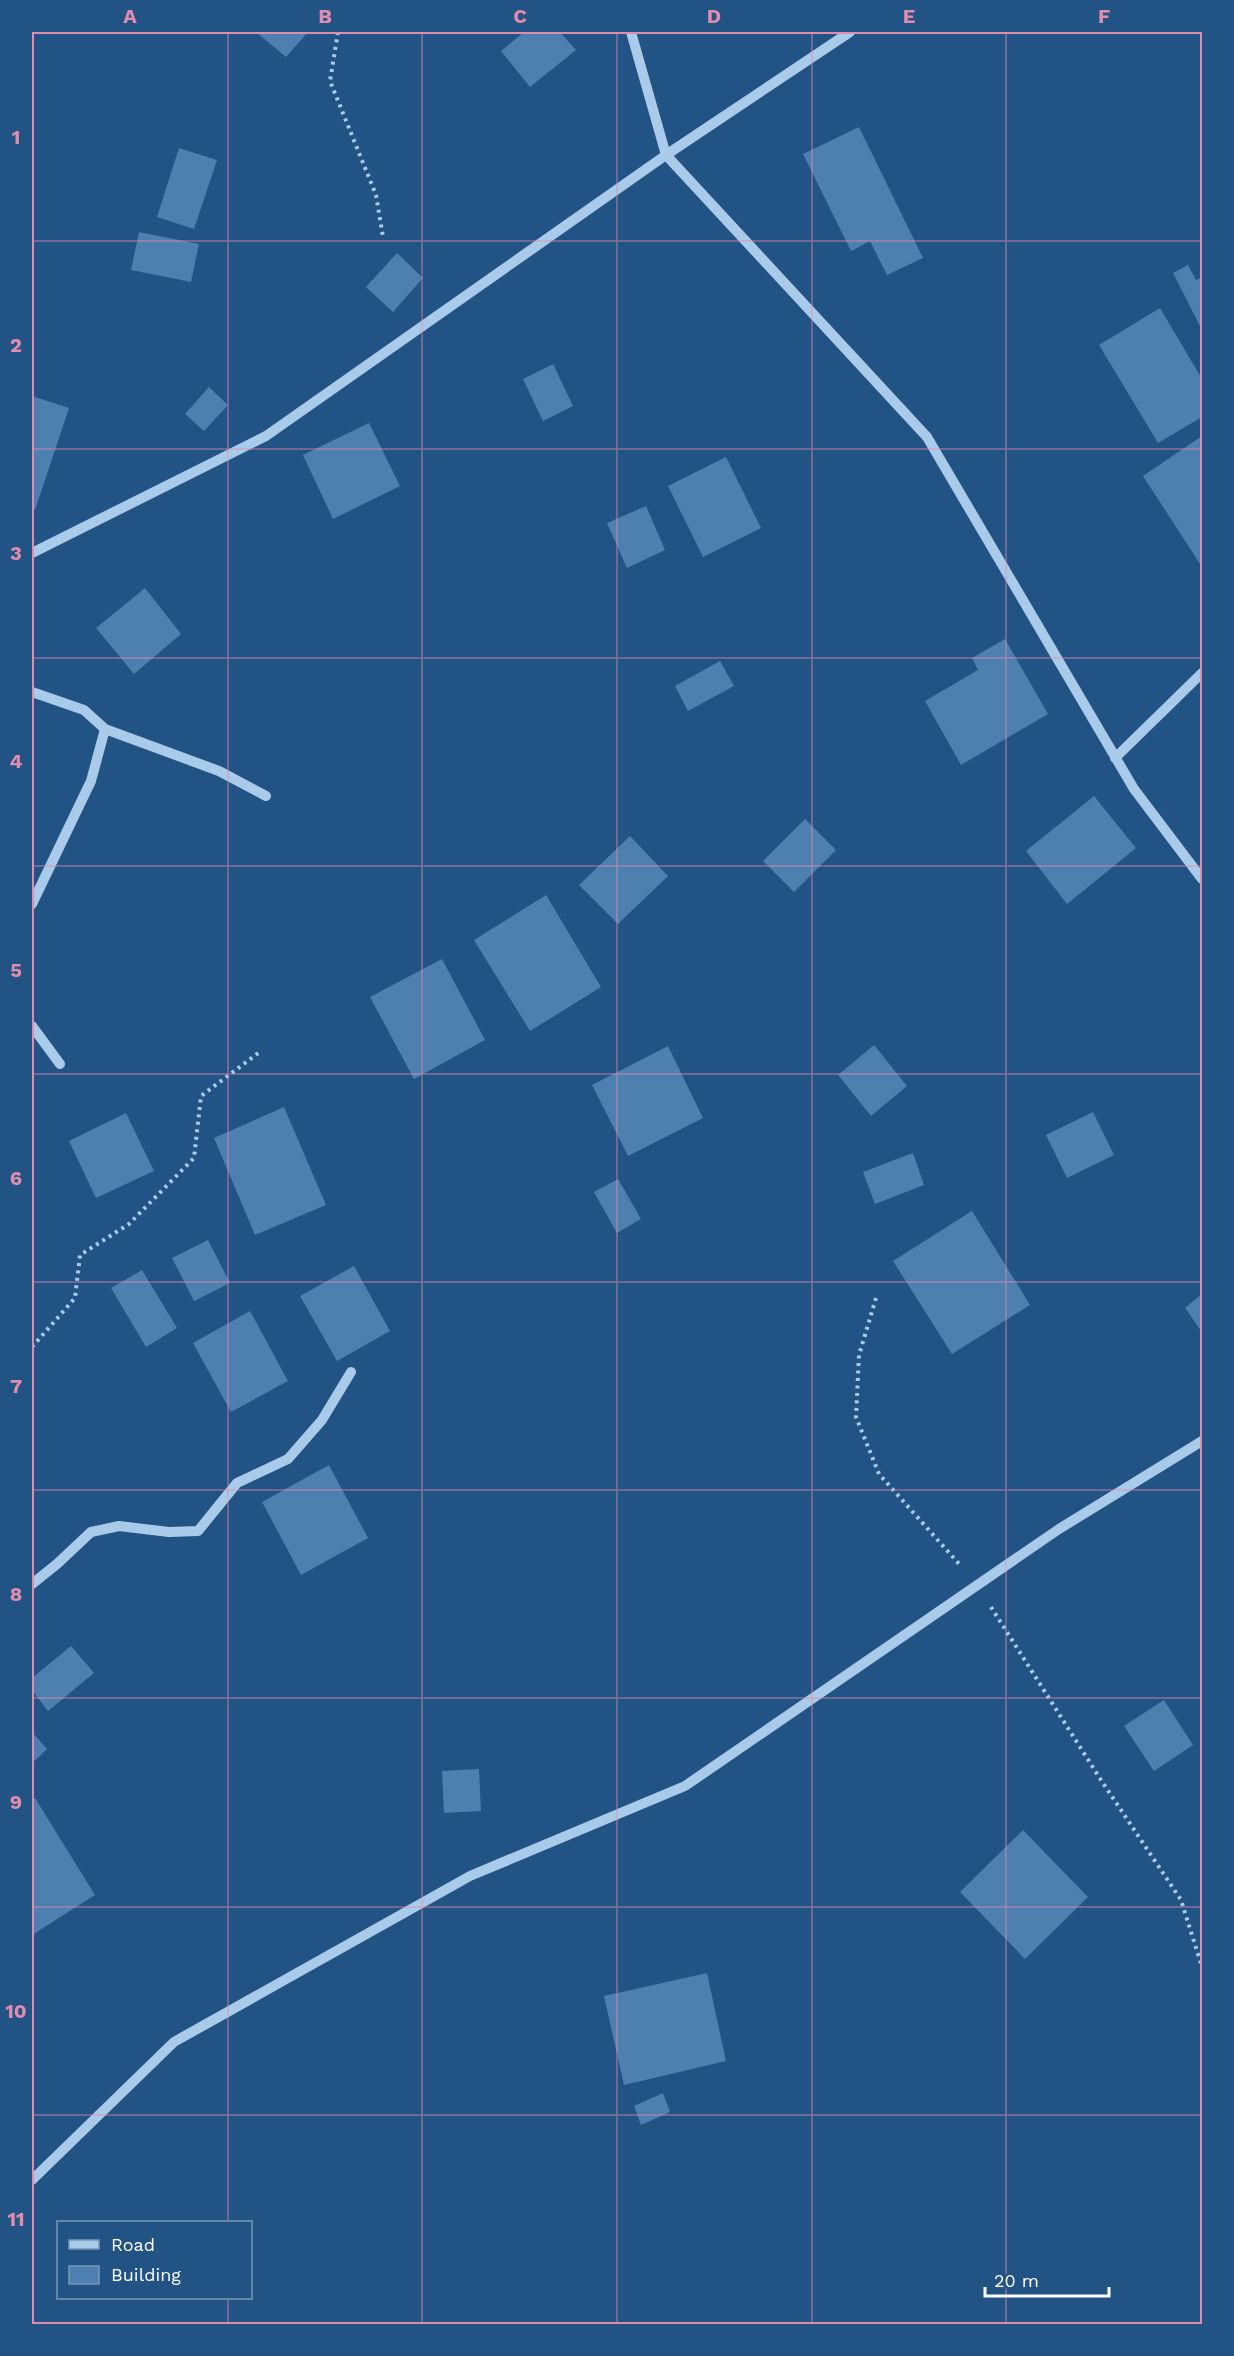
<svg xmlns="http://www.w3.org/2000/svg" width="1234" height="2356" font-family="'Work Sans',sans-serif">
<rect width="100%" height="100%" fill="#215385"/>
<!-- building -->
<path fill="#4d80af" d="M256,32h52l-22,25z
M524,32h36l16,18 -46,37 -29,-36z
M859,127l64,131 -36,17 -17,-34 -19,10 -48,-97z
M179,148l38,12 -23,69 -37,-12z
M139,232l60,12 -8,38 -60,-12z
M397,253l26,25 -30,34 -27,-25z
M1188,265l8,15 6,-3v53l-29,-57z
M1160,308l42,71v38l-44,26 -59,-98z
M553,364l20,42 -30,15 -20,-42z
M209,387l19,18 -24,26 -19,-17z
M32,396l37,12 -34,102 -3,-2z
M369,423l31,63 -67,33 -30,-64z
M1202,436v131l-59,-91z
M726,457l35,71 -58,29 -35,-71z
M646,506l19,44 -38,18 -20,-45z
M145,588l36,46 -47,40 -38,-46z
M1005,639l43,75 -87,51 -36,-64 53,-31 -6,-12z
M720,661l14,25 -46,25 -13,-25z
M1094,796l42,52 -69,56 -41,-53z
M805,819l31,31 -42,42 -31,-31z
M630,836l38,40 -50,48 -39,-39z
M546,895l55,92 -71,44 -56,-91z
M442,959l43,81 -71,39 -44,-82z
M874,1045l33,41 -36,30 -33,-41z
M668,1046l35,72 -75,38 -36,-71z
M284,1107l42,98 -71,30 -41,-97z
M1093,1112l21,43 -47,23 -21,-43z
M126,1113l28,58 -58,27 -27,-57z
M913,1153l11,32 -49,19 -12,-32z
M618,1179l23,40 -24,14 -23,-41z
M972,1211l58,94 -78,49 -59,-93z
M208,1240l22,43 -36,18 -22,-43z
M354,1266l36,65 -53,30 -37,-65z
M142,1270l35,58 -31,19 -35,-59z
M1202,1294v38l-17,-24z
M250,1311l38,70 -57,31 -38,-69z
M329,1465l39,73 -67,37 -39,-73z
M71,1646l23,27 -46,38 -16,-21v-12z
M1164,1700l29,45 -39,26 -30,-45z
M32,1732l15,17 -15,14z
M479,1769l2,42 -37,2 -2,-42z
M35,1798l60,97 -63,40v-135z
M1023,1830l65,67 -63,62 -65,-67z
M707,1973l19,88 -102,24 -20,-89z
M663,2093l7,19 -29,13 -7,-19z"/>
<g fill="none" stroke-linecap="round" stroke-linejoin="round">
<!-- path -->
<path stroke="#a9cbe9" stroke-width="4" stroke-dasharray="3 4.5" stroke-linecap="butt" d="M338,32l-8,49 46,114 7,42
M876,1298l-17,57 -3,62 23,57 81,91
M32,1347l43,-49 5,-43 49,-31 65,-66 7,-62 60,-45
M991,1607l110,173 80,120 21,67"/>
<!-- minor -->
<path stroke="#a9cbe9" stroke-width="10" d="M631,32l35,123 261,282 207,352 68,90
M32,553l234,-117 400,-281 184,-123
M32,692l52,18 21,19 -14,52 -59,123
M105,729l114,42 47,25
M1115,758l87,-85
M32,1026l28,38
M32,1584l25,-20 34,-32 28,-6 50,6 29,-1 39,-48 51,-24 34,-39 29,-48
M32,2180l142,-138 296,-166 215,-90 374,-257 143,-88"/>
</g>
<!-- grid -->
<path fill="none" stroke="#e08cad" stroke-width="1.5" stroke-opacity="0.55" d="M228,32v2190M422,32v2292M617,32v2292M812,32v2292M1006,32v2292M32,241h1170M32,449h1170M32,658h1170M32,866h1170M32,1074h1170M32,1282h1170M32,1490h1170M32,1698h1170M32,1907h1170M32,2115h1170M228,2298v26"/>
<!-- border -->
<rect width="1234" height="2356" fill="none" stroke="#215385" stroke-width="66"/>
<!-- legend -->
<rect x="57" y="2221" width="195" height="78" fill="#215385" stroke="#7a98b6" stroke-width="1.5"/>
<rect x="69" y="2240" width="30" height="9" fill="#a9cbe9" stroke="#7a98b6" stroke-width="1.5"/>
<text x="111" y="2251" font-size="18" fill="#ffffff">Road</text>
<rect x="69" y="2266" width="30" height="18" fill="#4d80af" stroke="#7a98b6" stroke-width="1.5"/>
<text x="111" y="2281" font-size="18" fill="#ffffff">Building</text>
<!-- scale -->
<path d="M985 2287v9h124v-9" fill="none" stroke="#ffffff" stroke-width="3"/>
<text x="994" y="2287" font-size="18" fill="#ffffff" stroke="#215385" stroke-width="4.5" paint-order="stroke">20 m</text>
<rect x="33" y="33" width="1168" height="2290" fill="none" stroke="#e08cad" stroke-width="2"/>
<g font-size="20" text-anchor="middle" font-weight="bold" fill="#e08cad">
<text x="130" y="23">A</text>
<text x="325" y="23">B</text>
<text x="520" y="23">C</text>
<text x="714" y="23">D</text>
<text x="909" y="23">E</text>
<text x="1104" y="23">F</text>
<text x="16" y="144">1</text>
<text x="16" y="352">2</text>
<text x="16" y="560">3</text>
<text x="16" y="768">4</text>
<text x="16" y="977">5</text>
<text x="16" y="1185">6</text>
<text x="16" y="1393">7</text>
<text x="16" y="1601">8</text>
<text x="16" y="1809">9</text>
<text x="16" y="2018">10</text>
<text x="16" y="2226">11</text>
</g>
</svg>
